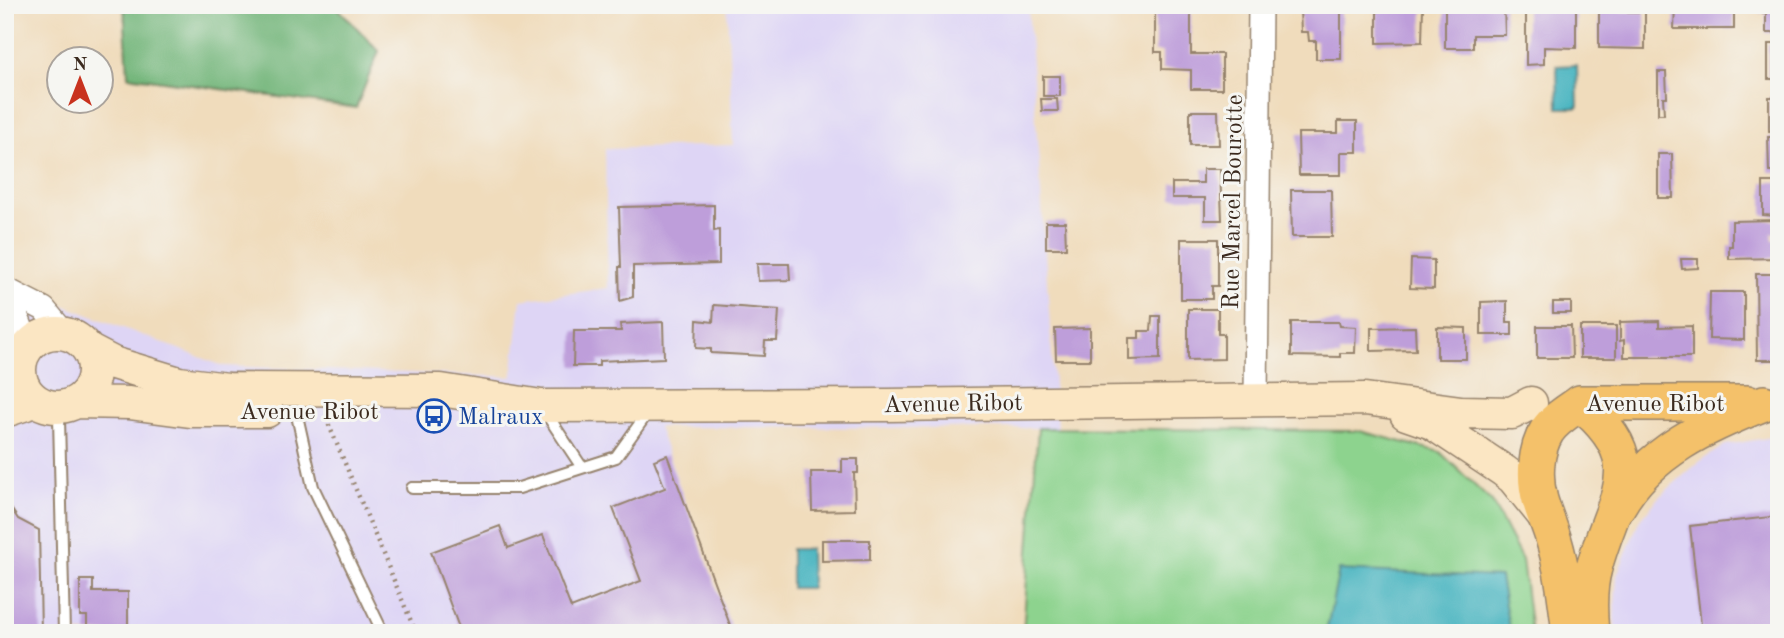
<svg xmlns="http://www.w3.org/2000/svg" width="1784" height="638" font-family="'Old Standard TT',serif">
<rect width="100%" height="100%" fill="#f6f6f2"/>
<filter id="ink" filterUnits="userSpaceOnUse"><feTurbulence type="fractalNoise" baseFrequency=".0143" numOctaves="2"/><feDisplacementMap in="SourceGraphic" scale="14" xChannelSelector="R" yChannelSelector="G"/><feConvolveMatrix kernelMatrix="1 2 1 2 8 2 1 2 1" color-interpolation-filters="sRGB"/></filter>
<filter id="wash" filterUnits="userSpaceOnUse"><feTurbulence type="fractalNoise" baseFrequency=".00686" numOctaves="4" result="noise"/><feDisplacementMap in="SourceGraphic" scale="28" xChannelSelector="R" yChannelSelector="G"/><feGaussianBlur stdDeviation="1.57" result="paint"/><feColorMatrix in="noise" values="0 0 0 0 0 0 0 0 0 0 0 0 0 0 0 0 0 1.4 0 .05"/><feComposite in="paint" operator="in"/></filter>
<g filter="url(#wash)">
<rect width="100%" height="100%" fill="#f0dcbc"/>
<!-- built -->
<path fill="#ded5f5" d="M727,5h301l29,423 -399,-1 75,206h-728v-350l218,83 289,11 9,-77 87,-12 -3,-139 128,-4z
M1779,436v197h-163l-2,-15 3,-43 22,-54 22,-26 38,-33 26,-17z"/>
<!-- green -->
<path fill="#8dd38e" stroke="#647e56" stroke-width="2" d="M1038,428l322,3 80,21 52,50 30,58 9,73h-508z"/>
<!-- forest -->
<path fill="#72b579" stroke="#56704c" stroke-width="2" d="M124,5h211l44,46 -23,57 -228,-32z"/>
<!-- water -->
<path fill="#46b4c0" stroke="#406f6f" stroke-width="2" d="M1577,65l1,43h-20l-1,-42z
M791,549h19l1,39h-20z
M1339,570l161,7 10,56h-184z"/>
<g id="blocks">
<!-- building -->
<path fill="#be9eda" d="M1155,5h36v49h31v35h-31v-19l-29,-1v-17h-7z
M1445,5h59l1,30h-32v13h-28z
M1675,5h59v24h-60z
M1759,5h20v28h-13v-20h-7z
M1377,7h46l-1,35 -45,1z
M1341,8v51h-25v-18h-7l-1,-9h-7l-1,-23z
M1526,8h50v40l-32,-1v17l-18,1z
M1599,11l46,1v37l-46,-1z
M1768,44h11v35h-11z
M1658,72h8l1,25h-4l1,17h-6z
M1043,76h17v20h-17z
M1769,97h10v34h-10z
M1041,99h16l1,12h-16z
M1190,111h28l1,34h-29z
M1338,121h19v31h-16v23h-42l-1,-42h40z
M1768,137h11v35h-10z
M1658,154h14l1,44h-15z
M1203,169h17l2,51h-17v-22h-33v-15h31z
M1763,182h16v34l-16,-1z
M1291,190h40l1,47h-40z
M714,205v26l5,-1v34l-86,2v31l-13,4 -1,-34h2l-2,-60z
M1775,220l1,13h-4l1,7h6v18l-50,1v-13h3v-25z
M1046,222h19l1,26h-20z
M1181,239h37v47h-6v13h-31z
M1411,259l23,1v29l-24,-1z
M1681,259h17v9l-16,1z
M757,264h32l1,16 -32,1z
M1756,274h19v39h4v47h-22z
M1710,292h34v48l-35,-1z
M1507,301v21h5v13h-31v-33z
M1553,302h18v11h-18z
M714,305l65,5 -2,31h-12l-1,15 -53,-3v-4l-15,-1 1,-28 16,2z
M1188,309h30v25h6v25l-36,1z
M1152,316h8v43l-31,1v-22h10v-7h12z
M1659,321v6l33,-1v31h-68v-17l-4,1v-19z
M663,322l1,36 -65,3v5h-26l1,-35h47l-1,-7z
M1291,322h48l1,4 16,1 -1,26h-15v4l-49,-1z
M1537,326h34l1,32h-35z
M1580,326h36v32h-36z
M1415,327l1,23 -45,1v-23z
M1437,327l29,1v31h-29z
M1090,328v32h-34l-1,-31z
M667,455l66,178h-272l-30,-81 69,-26 8,22 35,-13 28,73 70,-27 -28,-73 52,-20 -11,-28z
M842,459h16v14h-4l1,37 -43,1 -1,-39h31z
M5,499l13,20 21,11 2,103h-36z
M1779,516v117h-77l-12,-107z
M822,540h48v20l-48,1z
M80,580h13v12h35v41h-41v-17h-7z"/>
</g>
</g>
<g filter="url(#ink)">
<use href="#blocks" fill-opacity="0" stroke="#96836d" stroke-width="2"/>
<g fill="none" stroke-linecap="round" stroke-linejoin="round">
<defs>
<path id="lane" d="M63,407l-4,11 5,215
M544,410l37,56
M296,411l17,76 70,146
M412,488h107l97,-31 33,-46"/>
<path id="street" d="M5,289l39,20 21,25
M5,301c14,15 18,28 21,48
M1256,399l4,-394"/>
<path id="secondary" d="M20 370a37 37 0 1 1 74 0a37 37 0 1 1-74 0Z
M88,350l25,13 66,20 49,6 213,1 100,16 347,-1 477,-6 96,13 51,1 19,-10
M77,402l52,1 61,8h77
M5,411l30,-10
M1406,414l26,9 72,48 9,7 34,42"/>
<path id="primary" d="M1580,403c74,61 33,92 14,165 -6,21 -5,43 -3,65
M1580,403h167
M1618,506c31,-55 90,-81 146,-103
M1570,633c-4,-31 -7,-62 -16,-92 -4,-14 -10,-27 -14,-41 -6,-21 -5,-50 7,-69 8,-12 22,-20 33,-28"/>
</defs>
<!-- lane casing -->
<use href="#lane" stroke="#96836d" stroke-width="14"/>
<!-- street casing -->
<use href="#street" stroke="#96836d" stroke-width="26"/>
<!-- secondary casing -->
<use href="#secondary" stroke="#96836d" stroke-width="35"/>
<!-- primary casing -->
<use href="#primary" stroke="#96836d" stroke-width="38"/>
<!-- path -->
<path stroke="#96836d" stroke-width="4.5" stroke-dasharray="2 5" stroke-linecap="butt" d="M326,418l90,215"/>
<!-- lane -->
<use href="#lane" stroke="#fff" stroke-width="10"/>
<!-- street -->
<use href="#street" stroke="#fff" stroke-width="23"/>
<!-- secondary -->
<use href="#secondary" stroke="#fbe6c3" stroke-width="32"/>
<!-- primary -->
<use href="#primary" stroke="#f4c16a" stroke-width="35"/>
</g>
</g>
<!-- icons -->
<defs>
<symbol id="bus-ring" viewBox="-11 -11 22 22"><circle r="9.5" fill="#f6f6f2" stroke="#1a4fb4" stroke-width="1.5"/><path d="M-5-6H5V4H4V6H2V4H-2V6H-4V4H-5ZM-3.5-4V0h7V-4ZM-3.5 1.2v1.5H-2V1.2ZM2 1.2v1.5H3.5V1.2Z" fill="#1a4fb4"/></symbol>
</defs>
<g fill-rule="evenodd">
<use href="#bus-ring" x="415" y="397" width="38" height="38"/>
</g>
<g text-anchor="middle" stroke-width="6" stroke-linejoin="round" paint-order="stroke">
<!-- street labels -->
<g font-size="24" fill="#3b2a1e" stroke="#f6f6f2">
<text transform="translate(1232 202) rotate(-89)" y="8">Rue Marcel Bourotte</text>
<text transform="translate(953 403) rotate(-1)" y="8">Avenue Ribot</text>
<text x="1655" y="411">Avenue Ribot</text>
<text x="309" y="419">Avenue Ribot</text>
</g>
<!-- transit labels -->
<g font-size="24" fill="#164399" stroke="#f6f6f2" text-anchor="start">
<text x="458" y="424">Malraux</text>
</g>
</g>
<!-- margin -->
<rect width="1784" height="638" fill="none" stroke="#f6f6f2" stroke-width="28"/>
<!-- north arrow -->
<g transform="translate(80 80)"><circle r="33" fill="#f6f6f2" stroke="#aba49d" stroke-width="2"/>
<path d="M0-5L12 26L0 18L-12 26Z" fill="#c8321e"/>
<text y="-10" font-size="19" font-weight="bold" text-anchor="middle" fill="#3b2a1e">N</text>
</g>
</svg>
